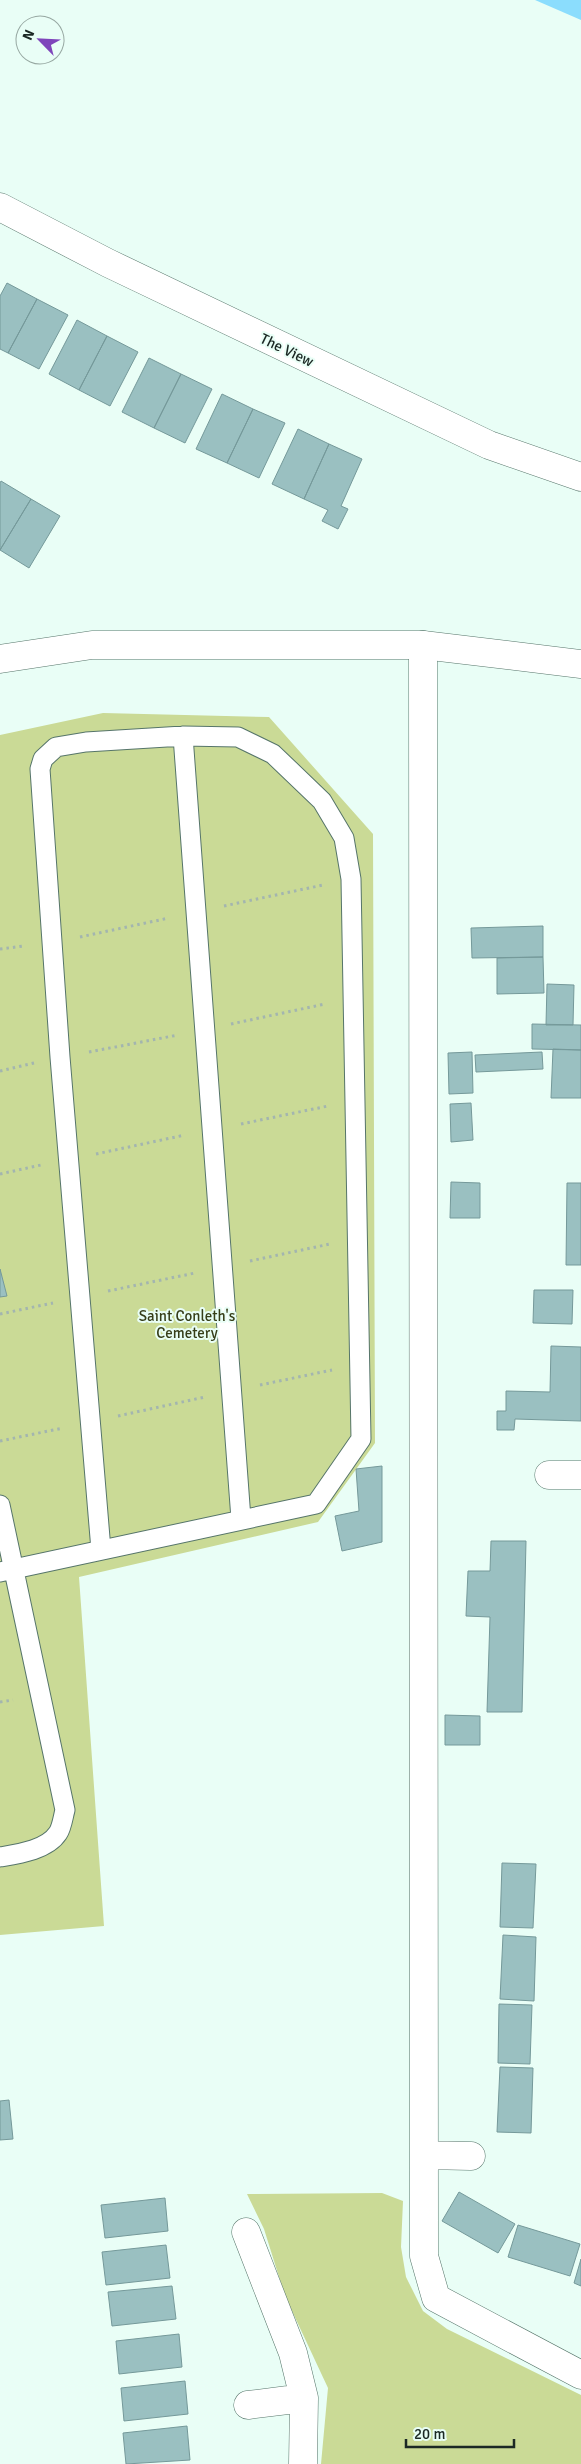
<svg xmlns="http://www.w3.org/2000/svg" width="581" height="2464" font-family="Signika,sans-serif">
<rect width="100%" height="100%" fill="#e9fef6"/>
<!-- green -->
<path fill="#cada96" d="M103,713l166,4 104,117 2,609 -57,79 -239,55 25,349 -104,9v-1200z
M382,2193l21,8 -2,46 5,30 17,34 24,18 134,66v69h-260l7,-76 -43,-92 -21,-67 -17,-35z"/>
<!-- water -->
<path fill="#8bddfd" d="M535,0h46v20z"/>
<!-- building -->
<path fill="#9ac0c1" stroke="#75999a" d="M7,283l30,16 -29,54 -8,-4v-53z
M37,299l31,16 -29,54 -31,-16z
M77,320l30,16 -28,54 -30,-16z
M107,336l31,16 -28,54 -31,-16z
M149,358l32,16 -27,54 -32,-16z
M181,374l31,15 -27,54 -31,-15z
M222,394l31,15 -26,54 -31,-14z
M253,409l32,14 -26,55 -32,-15z
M298,429l31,15 -25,55 -32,-15z
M329,444l33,15 -21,47 7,3 -10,20 -16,-8 6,-11 -24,-11z
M1,481l30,18 -31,51v-67z
M31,499l29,17 -31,52 -29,-18z
M543,926v31l-71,1 -1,-30z
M543,957l1,36 -47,1v-36z
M547,984l27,1 -1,40h-27z
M532,1024l49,1v25l-49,-1z
M553,1049l28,1v48h-30z
M472,1052l1,41 -24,1 -1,-41z
M542,1052l1,17 -67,3 -1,-17z
M471,1103l2,37 -22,2 -1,-38z
M451,1182l29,1v35h-30z
M567,1183h14v82h-15z
M0,1269l7,27 -7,1z
M534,1290h39l-1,34 -39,-1z
M551,1346l30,1v74l-66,-2 -1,11h-17v-19h9v-20l44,1z
M382,1466v76l-40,9 -7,-35 24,-5 -3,-42z
M491,1541h35l-4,171h-35l3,-95 -24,-1 2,-45h22z
M445,1715l35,1v29h-35z
M502,1863l34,1 -3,64 -33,-1z
M503,1935l33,2 -2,64 -34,-2z
M499,2004l33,1 -2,59 -32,-1z
M500,2067l33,1 -2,65 -34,-1z
M9,2100l4,39 -13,1v-39z
M459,2192l56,32 -17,29 -56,-32z
M165,2198l3,33 -63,7 -4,-33z
M518,2225l62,19 -10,32 -62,-19z
M166,2245l4,33 -64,7 -4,-33z
M581,2259v27l-7,-3z
M172,2286l4,33 -64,7 -4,-34z
M179,2334l3,33 -63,7 -3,-33z
M185,2381l3,33 -64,7 -3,-33z
M187,2426l3,34 -64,4 -3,-31z"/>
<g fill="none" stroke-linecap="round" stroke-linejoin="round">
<defs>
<path id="lane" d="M183,736l58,783
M0,1505l65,305c-2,7 -3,17 -7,23 -11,17 -40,21 -58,24
M0,1572l316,-68 45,-65 -10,-560 -7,-41 -22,-37 -49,-47 -35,-17 -55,-1 -97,6 -30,5 -13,12 -3,10 20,288 41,493"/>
<path id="street" d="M0,207l108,56 381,182 92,32
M423,645l1,1611 12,42 145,77
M549,1475h32
M424,2155l47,1
M246,2232l47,121 11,45 -1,66
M248,2405l56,-7"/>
<path id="secondary" d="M0,659l92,-14h331l158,19"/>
</defs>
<!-- lane casing -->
<use href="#lane" stroke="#56756a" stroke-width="21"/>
<!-- street casing -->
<use href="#street" stroke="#56756a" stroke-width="29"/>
<!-- secondary casing -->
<use href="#secondary" stroke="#56756a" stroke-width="29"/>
<!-- path -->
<path stroke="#a3b5af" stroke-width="3" stroke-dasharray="2.5 4" stroke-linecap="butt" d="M224,906l99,-21
M80,937l89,-19
M0,949l24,-3
M231,1024l94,-20
M89,1052l89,-17
M0,1071l34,-8
M241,1124l87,-18
M96,1154l89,-19
M0,1174l41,-9
M250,1261l80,-17
M108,1291l87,-18
M0,1314l53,-11
M260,1385l72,-15
M118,1416l87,-19
M0,1441l63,-13
M0,1702l13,-2"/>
<!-- lane -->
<use href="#lane" stroke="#fff" stroke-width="19"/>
<!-- street -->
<use href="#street" stroke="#fff" stroke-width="28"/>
<!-- secondary -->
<use href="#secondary" stroke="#fff" stroke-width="28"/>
</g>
<g text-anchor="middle" stroke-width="4" stroke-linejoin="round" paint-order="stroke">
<!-- street labels -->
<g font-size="15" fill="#1b2824" stroke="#e9fef6">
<text transform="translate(287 350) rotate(26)" y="5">The View</text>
</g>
<!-- park labels -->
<g font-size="15" fill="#363e19" stroke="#e9fef6">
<text x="187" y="1321">Saint Conleth's<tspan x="187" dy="17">Cemetery</tspan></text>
</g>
</g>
<!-- north arrow -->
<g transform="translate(40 40) rotate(294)"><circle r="24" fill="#e9fef6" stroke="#97a8a2"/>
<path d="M0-4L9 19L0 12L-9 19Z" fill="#7f45bb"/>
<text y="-8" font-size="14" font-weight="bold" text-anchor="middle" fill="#1b2824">N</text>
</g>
<!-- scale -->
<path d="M406 2439v8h108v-8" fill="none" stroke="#1b2824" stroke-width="2.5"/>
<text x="414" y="2439" font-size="15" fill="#1b2824" stroke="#e9fef6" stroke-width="4" paint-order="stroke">20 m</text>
</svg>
